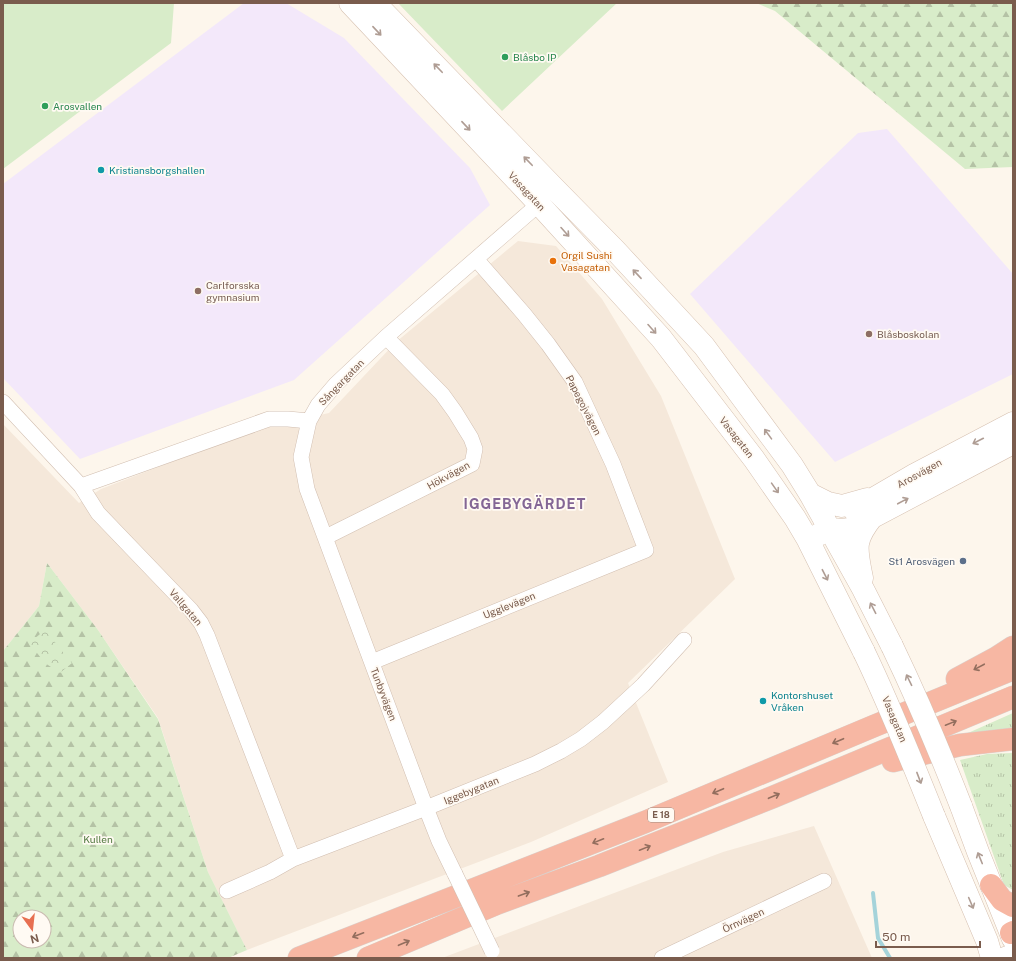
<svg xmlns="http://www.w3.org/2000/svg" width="1016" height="961" font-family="'Public Sans',sans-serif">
<defs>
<pattern id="grass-tufts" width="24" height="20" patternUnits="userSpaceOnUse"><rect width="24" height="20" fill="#d8ecc9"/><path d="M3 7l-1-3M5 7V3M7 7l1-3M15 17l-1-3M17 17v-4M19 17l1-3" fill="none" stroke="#b4c2a5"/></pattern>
<pattern id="forest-firs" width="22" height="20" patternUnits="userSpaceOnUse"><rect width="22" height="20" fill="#d8ecc9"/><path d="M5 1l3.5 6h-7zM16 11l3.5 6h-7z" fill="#b4c2a5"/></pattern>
<pattern id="park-crowns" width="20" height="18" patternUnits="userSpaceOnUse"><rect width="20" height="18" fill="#d8ecc9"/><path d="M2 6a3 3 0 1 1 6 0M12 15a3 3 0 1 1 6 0" fill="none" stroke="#b4c2a5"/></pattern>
</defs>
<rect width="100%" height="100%" fill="#fdf6ec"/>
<!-- residential -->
<path fill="#f5e8da" d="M518,241l38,5 46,53 59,97 74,183 -107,104 40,99 -137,60 -284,108 -39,-78 -50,-154 -60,-88 -51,-67 -8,43 -36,45v-227l76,79 22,-14 159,-61 69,-15 67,-71z
M814,826l58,132h-430l281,-106z"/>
<!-- education -->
<path fill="#f3e8fa" d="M244,3h42l58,35 126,130 20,37 -196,175 -214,79 -77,-81v-194z
M887,129l126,145v100l-178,88 -145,-168 168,-161z"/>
<!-- grass -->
<path fill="url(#grass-tufts)" d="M1013,713v16l-44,7 -1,-3z
M1013,753v137l-9,-5 -44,-125 27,-6z"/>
<!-- forest -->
<path fill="url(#forest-firs)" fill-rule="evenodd" d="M756,3h257v164l-48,2 -190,-158z
M47,563l51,67 60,89 50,153 39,78 -19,8h-225v-307l36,-45zM20,917h24v24h-24z"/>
<!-- park -->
<path fill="url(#park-crowns)" d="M45,630l27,33 -12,10 -15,-10 -16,-20z"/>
<!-- garden -->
<path fill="#d8ecc9" d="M3,3h171l-3,40 -168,126z
M398,3h219l-115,108z"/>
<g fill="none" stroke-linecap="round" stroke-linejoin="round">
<!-- stream -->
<path stroke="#a5d3da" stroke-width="4" d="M873,893l5,45 12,20"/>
<defs>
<path id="street" d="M3,402l78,84 17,27 93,97 10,13 6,12 86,224
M81,486l188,-67h19l21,2
M326,537l146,-73 3,-15 -4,-11 -16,-26 -13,-18 -56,-57
M372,662l274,-112 -33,-86 -38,-82 -27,-38 -24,-30 -48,-55
M455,874l-16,-33 -13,-33 -119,-319 -6,-32 8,-36 9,-16 18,-21 50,-47 153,-133
M227,891l43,-19 23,-13 133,-51 109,-44 26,-13 20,-12 22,-17 40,-37 41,-45
M662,958l162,-77"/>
<path id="secondary" d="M350,3l189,201 122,134 93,121 41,59 13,22 56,112
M375,3l180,186 60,61 89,96 88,119 18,29 53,95 29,57
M810,494l18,9 14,3 25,-7
M854,510l60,-35 99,-52
M818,535l11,-6 13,1 8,-1 163,-86
M862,578c-6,-30 -9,-37 11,-62
M961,806l17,46 35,87
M934,816l53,125 5,17
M1005,958l8,-3"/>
<path id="highway" d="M957,679l39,-21 17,-11
M893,761l67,-16 53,-6
M991,885l11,15 11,6
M1011,933l2,-1
M299,958l346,-136 229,-96 139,-57
M368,958l128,-54 103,-38 174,-69 240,-100"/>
</defs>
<!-- street casing -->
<use href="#street" stroke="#d1beb0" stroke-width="16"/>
<!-- secondary casing -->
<use href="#secondary" stroke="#d6c0b0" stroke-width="23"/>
<!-- highway casing -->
<use href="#highway" stroke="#dad1cd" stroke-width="23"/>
<!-- street -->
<use href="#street" stroke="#fff" stroke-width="15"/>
<!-- secondary -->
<use href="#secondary" stroke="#fff" stroke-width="22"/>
<!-- highway -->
<use href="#highway" stroke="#f7b7a3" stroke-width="22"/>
<defs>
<path id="street-bridge" d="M455,874l37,77"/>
<path id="secondary-bridge" d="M892,646c25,52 48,106 69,160
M864,652c26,54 48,109 70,164"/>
</defs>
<!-- street-bridge casing -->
<use href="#street-bridge" stroke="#d1beb0" stroke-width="16" stroke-linecap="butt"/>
<!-- secondary-bridge casing -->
<use href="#secondary-bridge" stroke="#d6c0b0" stroke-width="23" stroke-linecap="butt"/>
<!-- street-bridge -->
<use href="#street-bridge" stroke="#fff" stroke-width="15"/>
<!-- secondary-bridge -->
<use href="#secondary-bridge" stroke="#fff" stroke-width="22"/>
</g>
<!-- one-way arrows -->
<defs><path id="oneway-shaft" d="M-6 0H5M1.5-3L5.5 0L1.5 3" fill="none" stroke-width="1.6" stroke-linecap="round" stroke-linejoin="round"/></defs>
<g stroke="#af9d94">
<use href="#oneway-shaft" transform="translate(377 31) rotate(47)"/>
<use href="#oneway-shaft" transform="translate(438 68) rotate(-134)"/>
<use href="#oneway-shaft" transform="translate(466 126) rotate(47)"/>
<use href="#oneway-shaft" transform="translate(528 161) rotate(-134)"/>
<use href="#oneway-shaft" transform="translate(565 232) rotate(48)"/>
<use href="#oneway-shaft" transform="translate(637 274) rotate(-133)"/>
<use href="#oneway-shaft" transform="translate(652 329) rotate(48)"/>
<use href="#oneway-shaft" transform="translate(768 434) rotate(-126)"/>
<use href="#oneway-shaft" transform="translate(978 441) rotate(153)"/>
<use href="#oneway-shaft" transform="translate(775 488) rotate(55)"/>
<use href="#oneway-shaft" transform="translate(903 501) rotate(-28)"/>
<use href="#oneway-shaft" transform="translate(825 575) rotate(63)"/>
<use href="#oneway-shaft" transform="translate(873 608) rotate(-117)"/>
<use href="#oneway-shaft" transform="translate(909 680) rotate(-116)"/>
<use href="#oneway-shaft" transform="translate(919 778) rotate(69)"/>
<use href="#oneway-shaft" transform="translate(980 858) rotate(-112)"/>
<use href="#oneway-shaft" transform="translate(971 903) rotate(67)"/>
</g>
<g stroke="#936e5e">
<use href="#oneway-shaft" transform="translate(979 667) rotate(152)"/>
<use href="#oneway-shaft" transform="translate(951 723) rotate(-22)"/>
<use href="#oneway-shaft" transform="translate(838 741) rotate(157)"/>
<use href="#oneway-shaft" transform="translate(718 791) rotate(157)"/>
<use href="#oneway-shaft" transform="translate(774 796) rotate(-23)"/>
<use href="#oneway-shaft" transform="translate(598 841) rotate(158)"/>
<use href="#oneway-shaft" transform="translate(645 848) rotate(-22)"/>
<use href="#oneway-shaft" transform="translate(524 894) rotate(-20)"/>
<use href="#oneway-shaft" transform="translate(358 935) rotate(159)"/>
<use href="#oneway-shaft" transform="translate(404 943) rotate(-23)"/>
</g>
<!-- markers -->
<g fill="#2e9e5b" stroke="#fffaf3" stroke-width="1.5">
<circle cx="505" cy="57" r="4"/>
<circle cx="45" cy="106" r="4"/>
</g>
<g fill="#0f9aa8" stroke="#fffaf3" stroke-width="1.5">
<circle cx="101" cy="170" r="4"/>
<circle cx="763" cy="701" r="4"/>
</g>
<circle fill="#e8710a" stroke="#fffaf3" stroke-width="1.5" cx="553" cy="261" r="4"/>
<g fill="#8d6e63" stroke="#fffaf3" stroke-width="1.5">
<circle cx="198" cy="291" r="4"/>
<circle cx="869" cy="334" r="4"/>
</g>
<circle fill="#5c6f8a" stroke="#fffaf3" stroke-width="1.5" cx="963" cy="561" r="4"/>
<g text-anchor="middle" stroke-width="3.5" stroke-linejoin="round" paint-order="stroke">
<!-- shield labels -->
<rect fill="#fffaf3" stroke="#a28b7f" stroke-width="1" x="648" y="808" width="26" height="14" rx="3"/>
<g font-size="9" font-weight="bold" fill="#7a5c4d">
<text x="661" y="818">E 18</text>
</g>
<!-- leisure labels -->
<g font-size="10" fill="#27864d" stroke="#fffaf3" text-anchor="start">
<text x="513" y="61">Blåsbo IP</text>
<text x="53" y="110">Arosvallen</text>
</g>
<!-- culture labels -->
<g font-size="10" fill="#0d838f" stroke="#fffaf3" text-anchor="start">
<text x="109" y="174">Kristiansborgshallen</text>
<text x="771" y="699">Kontorshuset<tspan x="771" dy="12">Vråken</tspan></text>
</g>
<!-- street labels -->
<g font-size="10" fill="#7a5c4d" stroke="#fffaf3">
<text transform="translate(527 191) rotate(47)" y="4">Vasagatan</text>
<text transform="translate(341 382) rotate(-46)" y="4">Sångargatan</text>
<text transform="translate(584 405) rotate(63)" y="4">Papegojvägen</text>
<text transform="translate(737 437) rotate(52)" y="4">Vasagatan</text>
<text transform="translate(919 473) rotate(-29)" y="4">Arosvägen</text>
<text transform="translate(448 475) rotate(-29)" y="4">Hökvägen</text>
<text transform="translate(509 605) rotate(-22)" y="4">Ugglevägen</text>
<text transform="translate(186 607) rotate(49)" y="4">Vallgatan</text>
<text transform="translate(384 694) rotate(69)" y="4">Tunbyvägen</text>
<text transform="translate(895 719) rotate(67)" y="4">Vasagatan</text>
<text transform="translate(471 790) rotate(-22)" y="4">Iggebygatan</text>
<text transform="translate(743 920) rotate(-25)" y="4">Örnvägen</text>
</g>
<!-- food labels -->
<g font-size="10" fill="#c56008" stroke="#fffaf3" text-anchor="start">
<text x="561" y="259">Orgil Sushi<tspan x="561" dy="12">Vasagatan</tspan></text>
</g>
<!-- education labels -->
<g font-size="10" fill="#785e54" stroke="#fffaf3" text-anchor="start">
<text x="206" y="289">Carlforsska<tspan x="206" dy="12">gymnasium</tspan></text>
<text x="877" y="338">Blåsboskolan</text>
</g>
<!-- service labels -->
<g font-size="10" fill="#4e5e75" stroke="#fffaf3" text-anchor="end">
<text x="955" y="565">St1 Arosvägen</text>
</g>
<!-- park labels -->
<g font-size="10" fill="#537a41" stroke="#fffaf3">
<text x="98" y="843">Kullen</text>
</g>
<!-- district labels -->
<g font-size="14" font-weight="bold" letter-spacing="1" fill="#846695" stroke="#fffaf3">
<text x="525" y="509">IGGEBYGÄRDET</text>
</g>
</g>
<!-- border -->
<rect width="1016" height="961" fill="none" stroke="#7a5c4d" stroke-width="8"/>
<!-- north arrow -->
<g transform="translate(32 929) rotate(165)"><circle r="19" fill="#fffaf3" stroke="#cabbb1"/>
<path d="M0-3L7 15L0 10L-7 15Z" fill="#e76f51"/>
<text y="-6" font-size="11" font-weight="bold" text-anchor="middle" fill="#7a5c4d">N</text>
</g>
<!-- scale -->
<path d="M876 941v6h104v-6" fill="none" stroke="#7a5c4d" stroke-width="2"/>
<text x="882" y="941" font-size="12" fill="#7a5c4d" stroke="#fffaf3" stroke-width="3" paint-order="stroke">50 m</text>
</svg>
